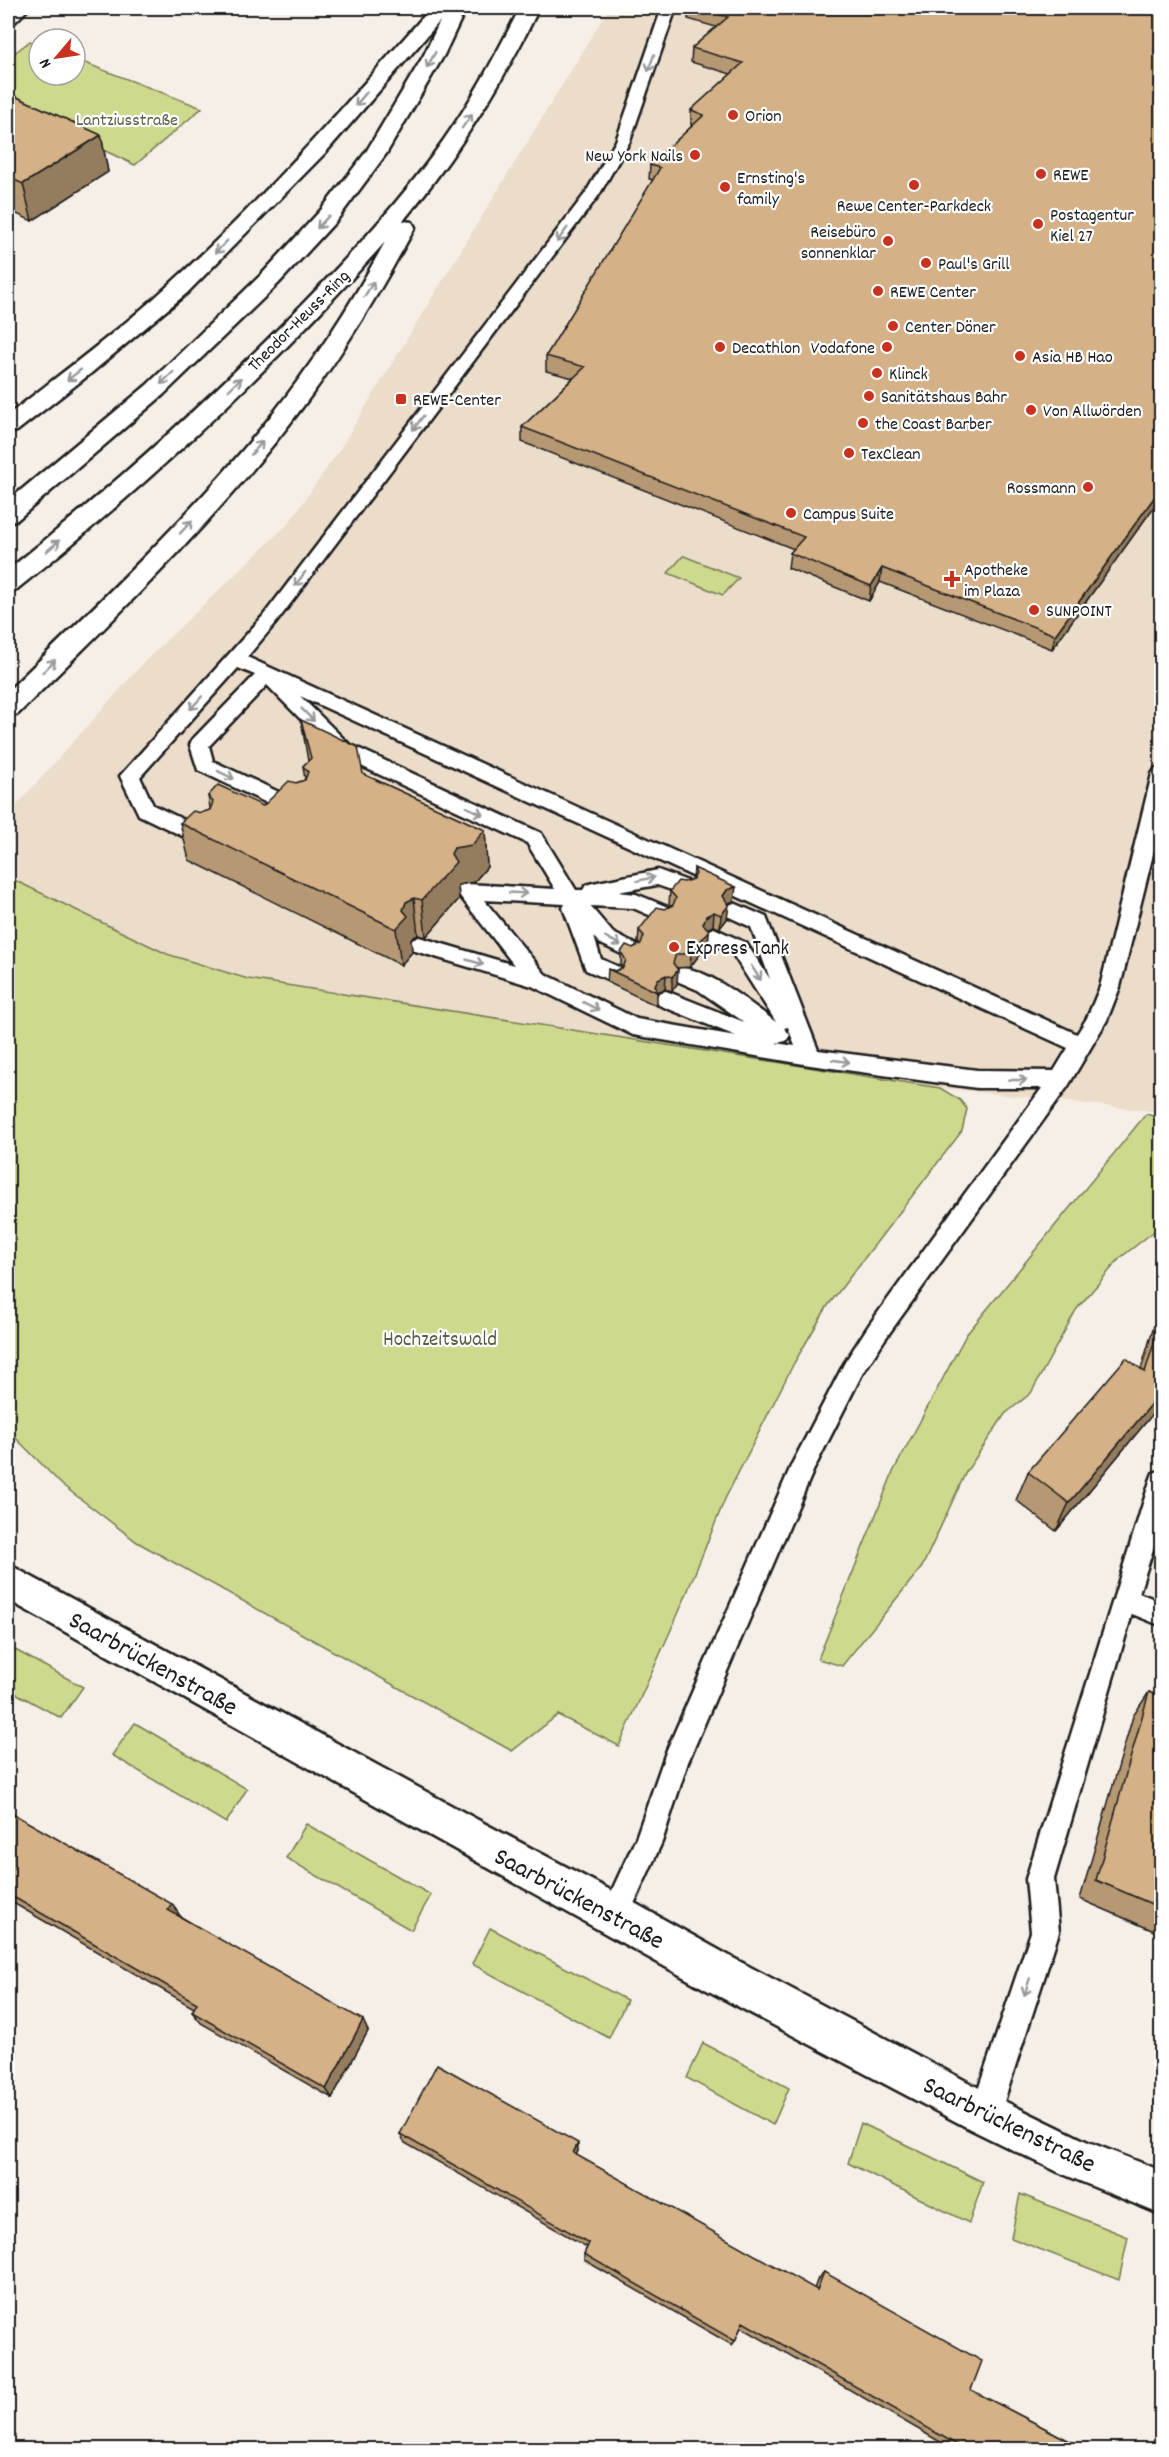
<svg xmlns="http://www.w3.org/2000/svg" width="1169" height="2457" font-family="Dekko,sans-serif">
<rect width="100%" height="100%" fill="#f6efe7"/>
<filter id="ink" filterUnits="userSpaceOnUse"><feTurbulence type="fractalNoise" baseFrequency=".0167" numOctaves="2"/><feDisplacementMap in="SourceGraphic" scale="12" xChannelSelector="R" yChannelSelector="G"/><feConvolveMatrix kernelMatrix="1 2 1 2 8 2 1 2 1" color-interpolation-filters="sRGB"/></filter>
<g filter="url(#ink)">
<!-- built -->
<path fill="#ecdcca" d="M609,8h552v1104l-221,-24 -692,-109 -81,-25 -159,-77v-62l138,-155 142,-136 50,-72z"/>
<!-- green -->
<path fill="#cdd98c" stroke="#747a54" stroke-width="1.5" d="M30,41l9,4v30h36v-16l127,49 -67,57 -127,-60v-47z
M683,556h1l55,22 -16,17 -55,-22z
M8,877l159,77 81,25 692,109 20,12 7,9 -5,22 -135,176 -33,56 -69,136 -43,106 -63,141 -61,-31 -46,36 -375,-209 -76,-58 -53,-54z
M1146,1114l15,4v108l-41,32 -44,52 -45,83 -26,21 -39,58 -44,95 -80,99 -24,-7 75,-187 73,-137z
M8,1646l75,41 -22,31 -53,-29z
M135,1723l112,66 -21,34 -114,-68z
M306,1824l125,71 -20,35 -125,-72z
M490,1928l137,72 -18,38 -137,-74z
M703,2043l86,45 -16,37 -86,-47z
M861,2123l122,59 -14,41 -121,-60z
M1020,2194l108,43 -9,43 -108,-42z"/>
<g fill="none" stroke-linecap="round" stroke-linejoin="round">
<defs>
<path id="service" d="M662,8h14l-46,133 -31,54 -324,429 -28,33 830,377 10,-16 13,-31 52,-213 3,-5 7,-2v51l-42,169 -13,33 -39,66 -183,253 -24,37 -47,93 -126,293 -26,80 -37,82 -10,4 -10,-4 -4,-10 35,-76 30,-86 126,-288 53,-102 24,-37 173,-237h-65l-167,-23 -177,-30 -101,-49 -120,-36 -3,-5 3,-5 7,-3 95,28 -58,-74 3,-5 7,-2 89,5 -28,-46 -192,-89 -68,-69 -58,61 4,15 95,45 3,5 -3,5 -7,2 -7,-2 -96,-46 -8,-25 2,-5 63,-65 -17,-7 -98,109 13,28 62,30 3,5 -3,5 -7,2 -7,-2 -62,-30 -19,-39 143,-160 322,-422 31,-53zM300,696l768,352 -14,23 -77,-1 -159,-20 -52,-133 -32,-14 -7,3 -3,5 3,5 24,11 19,52 -24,-36 -32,-15 -7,3 -3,5 3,5 25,12 44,69c-20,-14 -75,-60 -99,-53l-3,6 3,6 21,9 46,32 -78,-31 -7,2 -3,6 3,6 77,31 -99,-17 -92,-45 -61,-74 81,4 -2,4 23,62 28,12 7,-2 3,-6 -3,-6 -20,-9 -7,-22 5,6 33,16 7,-3 3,-5 -3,-5 -26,-13 -23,-27 43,2 30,13 7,-3 3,-5 -3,-5 -34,-14 -18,-2 39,-7 26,9 7,-2 3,-5 -3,-5 -32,-12 -65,13 -7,2 -3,5h-7l-35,-57 -192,-89zM788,1027l7,19 -19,-3 10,-2 4,-6 -6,-7z
M1162,1470v51l-23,72 23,9v24l-30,-12 -78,265 5,53 -59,182 -5,10 -10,5 -10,-5 -5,-10 61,-182 -5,-53 124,-398 3,-8z"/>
<path id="minor" d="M8,8h21l-14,14 -7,2z"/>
<path id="tertiary" d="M8,1564l470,256 151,80 106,59 265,140 86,42 76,30v44l-104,-43 -88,-43 -265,-140 -697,-389z"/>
<path id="trunk" d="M431,8h35l-22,47 -58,99 -49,66 -59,64 -115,111 -146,125 -9,2v-21l139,-116 115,-111 59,-64 45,-58 58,-97 16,-34 -114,131 -139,141 -97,81 -73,57 -9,2v-18c55,-43 112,-85 163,-132 94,-85 177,-181 260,-275z
M520,8h19c-37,77 -82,147 -136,213l9,1 3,5c-37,69 -78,137 -127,199 -81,104 -177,195 -270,288l-10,2v-25c90,-88 184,-176 263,-275 43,-54 81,-113 114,-174 -112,126 -236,242 -368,347l-9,3v-22c98,-78 192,-162 280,-251 55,-56 110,-114 155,-178 30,-42 53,-87 77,-133z"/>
</defs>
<!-- service casing -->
<use href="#service" stroke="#1c1c1c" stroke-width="5"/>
<!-- minor casing -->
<use href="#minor" stroke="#1c1c1c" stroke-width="5"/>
<!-- tertiary casing -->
<use href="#tertiary" stroke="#1c1c1c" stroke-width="5"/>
<!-- trunk casing -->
<use href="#trunk" stroke="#1c1c1c" stroke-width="5"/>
<!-- service -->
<use href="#service" fill="#fff" fill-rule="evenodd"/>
<!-- minor -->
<use href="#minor" fill="#fff" fill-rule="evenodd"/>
<!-- tertiary -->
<use href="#tertiary" fill="#fff" fill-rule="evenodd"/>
<!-- trunk -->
<use href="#trunk" fill="#fff" fill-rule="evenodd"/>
</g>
<!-- wall -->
<path fill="#b69873" stroke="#1c1c1c" stroke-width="1.5" d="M688,8h456l17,489 -109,152 -172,-67 -11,19 -81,-33 2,-15 4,-4 -272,-107v-15l51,-49 -27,-7v-15l107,-176 -4,-1 1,-14 43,-40h-2v-15l40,-36 -40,-12 1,-14 24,-21 -28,-8z
M8,93l93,42 7,37 -76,49 -24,-11z
M301,720l62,54 122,56 2,37 -13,15 -16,3 1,14 -33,38 -8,-2 -7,4 1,13 -11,13 -212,-105 -9,-37 21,-10 9,-3v-2l-2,-12 55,10 33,-23 9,-3 -2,-14 5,-5z
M694,868l40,33 -6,2 -1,16 -7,9 -7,-2 -6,3 2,1 -1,14 -18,23 -14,1 1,16 -5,7 -7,-2 -8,3v14l-50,-24 1,-13 7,2 7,-3 -1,-3v-13l19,-7 -2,-2 1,-13 26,-21 5,-2 -1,-2 1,-14 14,-9 9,-3z
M1161,1312v92l-105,127 -40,-31 12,-28 113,-103 12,-40z
M1149,1692l12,5v237l-81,-35 53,-183z
M8,1811l360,220 -36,67 -131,-75 -9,-11 2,-4 -186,-108z
M400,2134l178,17 -2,4 238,134 4,-11 6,-6 147,118 116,60h-133l-213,-123 -6,14 -3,4 -148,-85v-6l3,-7 -182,-104z"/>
<!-- shaded-wall -->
<path fill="#947c5e" stroke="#1c1c1c" stroke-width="1.5" d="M101,135l7,37 -76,49 -9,-37z
M1161,488v9l-109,152 3,-14z
M882,568l-2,14 -11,19 2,-15z
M485,830l2,37 -13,15 -16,3 1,14 -33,38 -4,-37 32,-52z
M736,887l-2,14 -8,3 -3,-8 4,-6z
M414,898l4,37 -7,4 1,13 -11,13 -5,-36 10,-27z
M729,905l-2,14 -7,9 1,-13z
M714,912l-1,14 -8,4 -2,-6 3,-8z
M709,930l-1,14 -18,23 1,-13z
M678,970l-1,14 -5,7v-14z
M666,975l-1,14 -8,3 -2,-7 3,-6z
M1161,1393v11l-105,127 13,-28z
M172,1904l9,13 -4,6 -9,-13z
M363,2020l5,11 -36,67 -6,-9z
M578,2143v8l-5,10v-8z"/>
<!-- building -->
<path fill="#d4b186" stroke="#1c1c1c" stroke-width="1.5" d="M698,8h446l17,4v476l-106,147 -173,-67 -11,18 -81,-33 14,-16 -282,-110 63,-60 -39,-11 114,-188 -10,-3 54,-50 -13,-5 52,-47 -51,-15 36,-31z
M8,93l93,42 -78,49 -15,-7z
M301,720l57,27 5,27 122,56 -13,15 -18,3 -3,6 5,8 -34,38 -8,-2 -8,4 -3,8 5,6 -12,13 -216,-106 13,-12 8,2 9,-3 3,-8 -5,-6 10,-11 45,21 26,-25 7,2 9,-3 3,-8 -5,-6 8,-8z
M694,868l42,19 -9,3 -4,6 6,9 -8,10 -7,-3 -8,4 -3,8 6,6 -18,24h-15l-3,9 5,7 -6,7 -6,-2 -8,4 -3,6 2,7 -49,-23 7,2 8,-3 3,-8 -5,-8 5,-7 7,3 8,-4 3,-8 -5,-6 18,-23 8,2 8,-4 3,-7 -6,-7 8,-10 6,1 9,-3 3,-5z
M1161,1320v73l-92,110 -41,-31 98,-114 19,14z
M1149,1692l12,5v211l-65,-28z
M8,1811l164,93 -4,6 195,110 -37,69 -134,-77 5,-9 -189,-109z
M437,2064l141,79 -5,10 244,137 7,-18 158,89 -11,29 116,60h-121l-223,-128 -8,19 -151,-87 5,-11 -189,-109z"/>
<!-- one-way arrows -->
<defs><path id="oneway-shaft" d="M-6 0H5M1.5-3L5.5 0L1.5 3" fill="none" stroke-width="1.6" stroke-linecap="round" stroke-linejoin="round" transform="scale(1.5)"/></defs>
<g stroke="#999">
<use href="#oneway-shaft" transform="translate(431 60) rotate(119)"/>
<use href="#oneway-shaft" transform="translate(651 63) rotate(110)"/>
<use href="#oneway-shaft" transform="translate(361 99) rotate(130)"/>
<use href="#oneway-shaft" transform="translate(467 121) rotate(-55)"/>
<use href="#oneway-shaft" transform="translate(323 222) rotate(133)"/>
<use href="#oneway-shaft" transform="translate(562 235) rotate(127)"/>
<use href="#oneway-shaft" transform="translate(221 247) rotate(135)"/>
<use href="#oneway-shaft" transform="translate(369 289) rotate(-59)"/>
<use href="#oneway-shaft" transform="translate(74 375) rotate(142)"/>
<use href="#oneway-shaft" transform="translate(167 378) rotate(136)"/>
<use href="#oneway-shaft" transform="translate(235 384) rotate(-44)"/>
<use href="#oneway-shaft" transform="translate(418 423) rotate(127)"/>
<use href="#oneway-shaft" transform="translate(257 448) rotate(-49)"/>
<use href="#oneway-shaft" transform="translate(186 527) rotate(-47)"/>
<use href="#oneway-shaft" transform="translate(53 546) rotate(-40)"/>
<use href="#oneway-shaft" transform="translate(300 579) rotate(127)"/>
<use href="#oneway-shaft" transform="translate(49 666) rotate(-44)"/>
<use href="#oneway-shaft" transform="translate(196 703) rotate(132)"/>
<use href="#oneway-shaft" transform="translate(308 715) rotate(45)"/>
<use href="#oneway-shaft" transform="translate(226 775) rotate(26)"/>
<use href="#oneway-shaft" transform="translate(475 811) rotate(25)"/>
<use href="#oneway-shaft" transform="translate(646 879) rotate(-12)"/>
<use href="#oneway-shaft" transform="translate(518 893) rotate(3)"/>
<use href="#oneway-shaft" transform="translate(613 941) rotate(29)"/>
<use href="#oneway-shaft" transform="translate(475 962) rotate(16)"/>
<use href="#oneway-shaft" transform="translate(756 973) rotate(57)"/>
<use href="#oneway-shaft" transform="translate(591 1006) rotate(26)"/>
<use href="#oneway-shaft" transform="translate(841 1061) rotate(8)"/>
<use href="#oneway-shaft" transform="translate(1018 1080)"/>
<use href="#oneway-shaft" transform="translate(1027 1987) rotate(108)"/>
</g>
</g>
<!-- markers -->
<g fill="#c8321e" stroke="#fff" stroke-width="2">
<circle cx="733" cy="115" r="6"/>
<circle cx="695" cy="155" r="6"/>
<circle cx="1041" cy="174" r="6"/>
<circle cx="914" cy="185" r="6"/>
<circle cx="725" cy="187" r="6"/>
<circle cx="1038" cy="224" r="6"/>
<circle cx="888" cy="241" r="6"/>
<circle cx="926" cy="263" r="6"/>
<circle cx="878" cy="291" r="6"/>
<circle cx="893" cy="326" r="6"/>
<circle cx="720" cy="347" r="6"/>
<circle cx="887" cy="347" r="6"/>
<circle cx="1020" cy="356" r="6"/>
<circle cx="877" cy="373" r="6"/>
<circle cx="869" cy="396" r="6"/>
<rect x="395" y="393" width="12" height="12" rx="3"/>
<circle cx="1031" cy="410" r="6"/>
<circle cx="863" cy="423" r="6"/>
<circle cx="849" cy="453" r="6"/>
<circle cx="1088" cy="487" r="6"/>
<circle cx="791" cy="513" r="6"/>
<path d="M949 570h6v6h6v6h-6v6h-6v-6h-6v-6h6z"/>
<circle cx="1034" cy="610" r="6"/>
<circle cx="674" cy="947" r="6"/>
</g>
<g text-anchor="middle" stroke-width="4.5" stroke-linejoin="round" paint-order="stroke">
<!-- far-poi labels -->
<g font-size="18" fill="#1c1c1c" stroke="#fff" text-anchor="start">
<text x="745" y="121">Orion</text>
<text x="683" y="161" text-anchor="end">New York Nails</text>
<text x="1053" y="180">REWE</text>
<text x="737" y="183">Ernsting's<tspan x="737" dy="21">family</tspan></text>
<text x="914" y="211" text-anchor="middle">Rewe Center-Parkdeck</text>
<text x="1050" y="220">Postagentur<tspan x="1050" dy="21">Kiel 27</tspan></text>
<text x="876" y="237" text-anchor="end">Reisebüro<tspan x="876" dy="21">sonnenklar</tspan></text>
<text x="938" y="269">Paul's Grill</text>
<text x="890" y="297">REWE Center</text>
<text x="905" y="332">Center Döner</text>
<text x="732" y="353">Decathlon</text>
<text x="875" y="353" text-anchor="end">Vodafone</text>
<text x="1032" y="362">Asia HB Hao</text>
<text x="889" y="379">Klinck</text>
<text x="881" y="402">Sanitätshaus Bahr</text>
<text x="413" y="405">REWE-Center</text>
<text x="1043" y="416">Von Allwörden</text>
<text x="875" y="429">the Coast Barber</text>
<text x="861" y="459">TexClean</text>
<text x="1076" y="493" text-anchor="end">Rossmann</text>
<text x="803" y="519">Campus Suite</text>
<text x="964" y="575">Apotheke<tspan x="964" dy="21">im Plaza</tspan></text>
<text x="1046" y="616">SUNPOINT</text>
</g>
<!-- far-park labels -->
<g font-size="18" fill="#5a5e43" stroke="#fff">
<text x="127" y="125">Lantziusstraße</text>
</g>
<!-- far-street labels -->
<g font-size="18" fill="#1c1c1c" stroke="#fff">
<text transform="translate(298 320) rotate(-45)" y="6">Theodor-Heuss-Ring</text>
</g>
<!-- poi labels -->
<g font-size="21" fill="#1c1c1c" stroke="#fff" text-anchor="start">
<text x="686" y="954">Express Tank</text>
</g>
<!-- park labels -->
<g font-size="21" fill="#5a5e43" stroke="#fff">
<text x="440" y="1345">Hochzeitswald</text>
</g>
<!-- near-street labels -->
<g font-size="26" fill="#1c1c1c" stroke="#fff">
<text transform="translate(154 1662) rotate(29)" y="9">Saarbrückenstraße</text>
<text transform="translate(580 1897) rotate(28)" y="9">Saarbrückenstraße</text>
<text transform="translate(1010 2123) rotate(26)" y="9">Saarbrückenstraße</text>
</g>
</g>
<!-- margin -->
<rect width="1169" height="2457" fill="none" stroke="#fff" stroke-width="30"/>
<rect x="15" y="15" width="1139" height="2427" fill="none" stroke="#1c1c1c" stroke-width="2" filter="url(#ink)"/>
<!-- north arrow -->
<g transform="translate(57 57) rotate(241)"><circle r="28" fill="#ffffff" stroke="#a4a4a4" stroke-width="1.5"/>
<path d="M0-4.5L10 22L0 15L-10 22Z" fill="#c8321e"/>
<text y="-9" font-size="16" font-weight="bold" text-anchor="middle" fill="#1c1c1c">N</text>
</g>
</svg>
